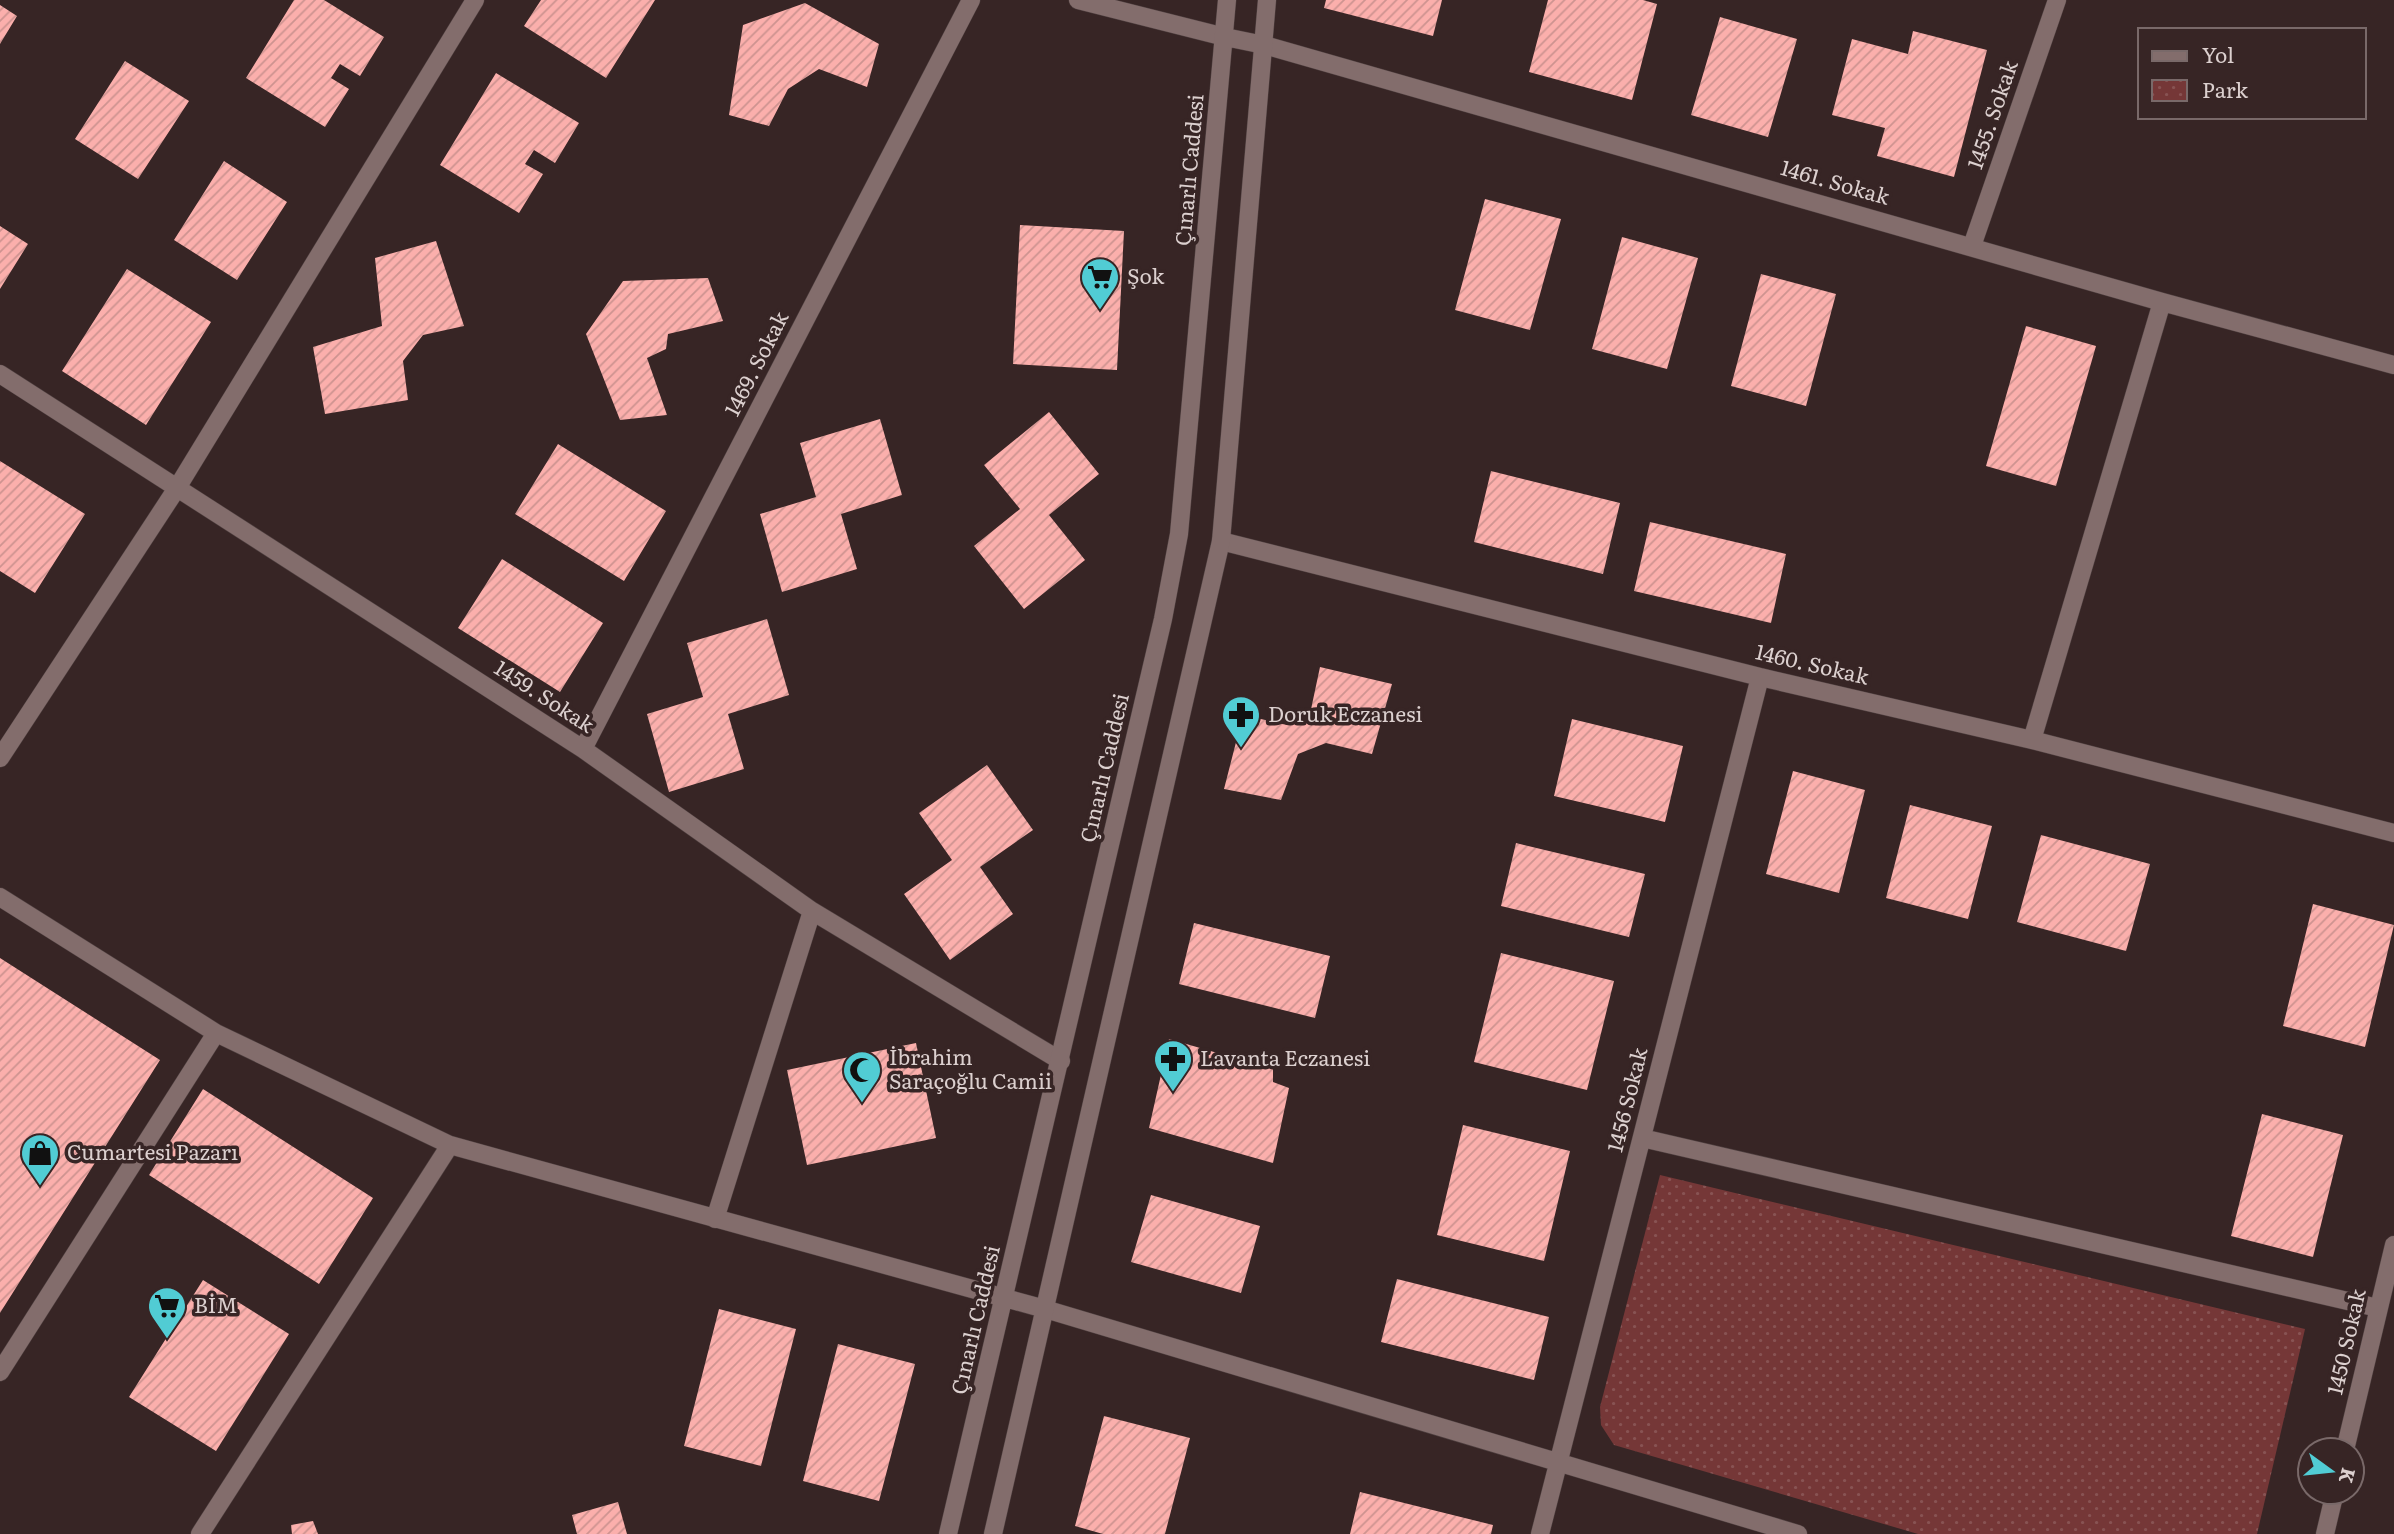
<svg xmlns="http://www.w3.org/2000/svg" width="2394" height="1534" font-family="Literata,serif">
<defs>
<pattern id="park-dots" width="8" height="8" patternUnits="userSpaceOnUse" patternTransform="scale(1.75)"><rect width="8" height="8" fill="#753737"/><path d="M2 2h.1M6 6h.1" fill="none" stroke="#885353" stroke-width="1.8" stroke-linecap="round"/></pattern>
<pattern id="building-hatch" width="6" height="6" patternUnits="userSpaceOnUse" patternTransform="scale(1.75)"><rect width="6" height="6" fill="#fbafac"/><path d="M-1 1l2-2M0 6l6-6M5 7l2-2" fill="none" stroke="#cd9390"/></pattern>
</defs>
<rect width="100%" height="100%" fill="#372525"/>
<!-- park -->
<path fill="url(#park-dots)" d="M1660,1175l645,154 -48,205h-339l-304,-89 -13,-20 -1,-18z"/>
<!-- building -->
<path fill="url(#building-hatch)" d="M294,0h30l60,37 -24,39 -20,-12 -9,14 18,11 -24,38 -79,-49z
M541,0h114l-49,78 -82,-52z
M1326,0h116l-9,36 -109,-28z
M1548,0h95l14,4 -25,96 -103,-28z
M805,3l74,41 -12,43 -48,-18 -31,20 -19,37 -40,-11 14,-90z
M0,5l17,11 -17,28z
M1720,17l77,22 -29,98 -77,-22z
M1913,31l74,19 -33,127 -77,-21 8,-28 -53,-13 20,-76 56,15z
M125,61l64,40 -51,78 -63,-40z
M496,73l83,50 -24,40 -21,-13 -9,14 18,10 -24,39 -79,-48z
M224,161l63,41 -50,78 -63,-40z
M1485,199l76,20 -31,111 -75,-20z
M1020,225l104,6 -7,139 -104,-6z
M0,226l28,18 -28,45z
M1622,237l76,21 -31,111 -75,-20z
M436,241l28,85 -41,9 -20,26 5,39 -83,14 -12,-67 69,-21 -7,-68z
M127,269l84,53 -65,103 -84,-54z
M1761,274l75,20 -30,112 -75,-20z
M708,278l15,43 -55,13 -2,15 -19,9 20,57 -47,5 -34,-86 37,-53z
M2026,326l70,20 -40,140 -70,-20z
M1049,412l50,62 -50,41 36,45 -61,49 -50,-63 46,-37 -36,-44z
M880,419l22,76 -61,19 16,55 -75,23 -22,-78 56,-17 -16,-54z
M558,444l108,67 -42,70 -109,-67z
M0,461l85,53 -50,79 -35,-22z
M1491,471l129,32 -17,71 -129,-32z
M1650,522l136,32 -15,69 -137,-32z
M502,559l101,64 -43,69 -102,-64z
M767,619l22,76 -61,19 16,55 -75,23 -22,-78 56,-17 -16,-54z
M1320,667l72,17 -20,70 -46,-11 -28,11 -17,46 -57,-11 19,-74 44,10 23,-11z
M1572,719l111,27 -18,76 -111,-26z
M987,765l46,65 -53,37 33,47 -63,46 -46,-66 48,-34 -33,-47z
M1793,771l72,19 -26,103 -73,-19z
M1910,805l82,21 -24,93 -82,-21z
M2041,835l109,29 -24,87 -109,-29z
M1516,843l129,31 -16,63 -128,-31z
M2313,904l81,21 -29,122 -82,-21z
M1194,923l136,33 -15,62 -136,-34z
M1501,953l113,28 -27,109 -113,-28z
M0,958l160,102 -160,253z
M1169,1039l104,30v13l16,6 -16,75 -124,-35z
M916,1043l20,95 -129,27 -20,-95z
M203,1089l170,109 -54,86 -170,-109z
M2262,1114l81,21 -30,122 -82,-21z
M1463,1125l107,26 -26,110 -107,-26z
M1151,1195l109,31 -19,67 -110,-31z
M1397,1279l152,38 -15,63 -153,-38z
M203,1280l86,54 -73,117 -87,-54z
M719,1309l77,20 -35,137 -77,-20z
M838,1344l77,20 -36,137 -76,-20z
M1104,1416l86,22 -25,96h-62l-28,-8z
M1360,1492l133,33 -2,9h-141z
M618,1502l9,32h-50l-5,-19z
M313,1521l5,13h-26l-1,-9z"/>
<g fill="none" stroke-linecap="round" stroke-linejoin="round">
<defs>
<path id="minor" d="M1078,0l147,37
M1264,45l898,257 232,63
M1972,246l85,-246
M0,374l583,375 229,162 249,150
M1221,541l539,136 272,63 362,93
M2032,740l130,-438
M583,749l388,-749
M0,758l177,-270 298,-488
M0,897l216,136 234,112 555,153
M1642,1138l736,170
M715,1219l97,-308
M1045,1309l753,225
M0,1372l216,-339
M2345,1450l49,-205
M200,1534l250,-389
M1540,1534l220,-857
M2325,1534l10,-42"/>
<path id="secondary" d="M1225,37l39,8
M1005,1298l40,11
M948,1534l215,-915 16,-85 48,-534
M993,1534l228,-993 46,-541"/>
</defs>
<!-- minor casing -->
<use href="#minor" stroke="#4f4040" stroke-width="19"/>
<!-- secondary casing -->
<use href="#secondary" stroke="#4f4040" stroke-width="19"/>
<!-- minor -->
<use href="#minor" stroke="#836d6c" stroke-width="18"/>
<!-- secondary -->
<use href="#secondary" stroke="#836d6c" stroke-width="18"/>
</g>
<!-- icons -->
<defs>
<symbol id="supermarket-pin" viewBox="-11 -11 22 30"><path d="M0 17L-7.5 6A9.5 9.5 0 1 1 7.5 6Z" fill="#51ccd4" stroke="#372525"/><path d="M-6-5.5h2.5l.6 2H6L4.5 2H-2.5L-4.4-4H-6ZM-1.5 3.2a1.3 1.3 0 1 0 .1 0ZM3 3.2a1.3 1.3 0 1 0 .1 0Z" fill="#111"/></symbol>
<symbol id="pharmacy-pin" viewBox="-11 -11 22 30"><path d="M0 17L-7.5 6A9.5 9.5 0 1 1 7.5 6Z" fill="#51ccd4" stroke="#372525"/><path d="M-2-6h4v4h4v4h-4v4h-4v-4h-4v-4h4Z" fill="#111"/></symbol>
<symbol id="mosque-pin" viewBox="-11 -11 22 30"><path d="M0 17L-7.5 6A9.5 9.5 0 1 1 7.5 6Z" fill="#51ccd4" stroke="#372525"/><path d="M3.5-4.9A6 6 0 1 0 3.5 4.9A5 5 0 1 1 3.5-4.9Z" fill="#111"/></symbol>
<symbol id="shop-pin" viewBox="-11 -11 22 30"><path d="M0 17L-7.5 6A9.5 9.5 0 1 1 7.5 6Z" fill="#51ccd4" stroke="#372525"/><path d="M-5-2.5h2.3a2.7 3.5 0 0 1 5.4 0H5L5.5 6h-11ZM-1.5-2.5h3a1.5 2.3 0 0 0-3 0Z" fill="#111"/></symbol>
</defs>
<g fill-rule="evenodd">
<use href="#supermarket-pin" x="1078" y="255" width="44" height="60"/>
<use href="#pharmacy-pin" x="1219" y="693" width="44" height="60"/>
<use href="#pharmacy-pin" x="1151" y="1037" width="44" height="60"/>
<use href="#mosque-pin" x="840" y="1048" width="44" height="60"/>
<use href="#shop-pin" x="18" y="1131" width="44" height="60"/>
<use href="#supermarket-pin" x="145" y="1284" width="44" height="60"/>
</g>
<g text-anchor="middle" stroke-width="7" stroke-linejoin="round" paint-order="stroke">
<!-- street labels -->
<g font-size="21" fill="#dcd0cf" stroke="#372525">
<text transform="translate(1993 115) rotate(-71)" y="7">1455. Sokak</text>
<text transform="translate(1190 170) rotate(-85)" y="7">Çınarlı Caddesi</text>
<text transform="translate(1835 183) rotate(16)" y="7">1461. Sokak</text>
<text transform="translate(757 364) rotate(-63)" y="7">1469. Sokak</text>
<text transform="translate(1812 665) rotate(13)" y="7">1460. Sokak</text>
<text transform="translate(544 697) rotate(33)" y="7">1459. Sokak</text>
<text transform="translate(1105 768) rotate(-77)" y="7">Çınarlı Caddesi</text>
<text transform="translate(1628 1100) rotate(-76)" y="7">1456 Sokak</text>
<text transform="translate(976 1320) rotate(-77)" y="7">Çınarlı Caddesi</text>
<text transform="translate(2347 1342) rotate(-77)" y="7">1450 Sokak</text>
</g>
<!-- poi labels -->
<g font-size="21" fill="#dcd0cf" stroke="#372525" text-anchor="start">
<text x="1127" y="284">Şok</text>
<text x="1268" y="722">Doruk Eczanesi</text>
<text x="889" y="1065">İbrahim<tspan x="889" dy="24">Saraçoğlu Camii</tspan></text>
<text x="1200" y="1066">Lavanta Eczanesi</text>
<text x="67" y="1160">Cumartesi Pazarı</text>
<text x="194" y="1313">BİM</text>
</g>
</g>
<!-- legend -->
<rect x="2138" y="28" width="228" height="91" fill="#372525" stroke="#796969" stroke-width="2"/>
<rect x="2152" y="51" width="35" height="10" fill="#836d6c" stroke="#796969" stroke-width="2"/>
<text x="2202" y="63" font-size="21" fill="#dcd0cf">Yol</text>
<rect x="2152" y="80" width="35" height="21" fill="url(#park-dots)" stroke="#796969" stroke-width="2"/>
<text x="2202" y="98" font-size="21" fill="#dcd0cf">Park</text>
<!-- north arrow -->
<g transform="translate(2331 1471) rotate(105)"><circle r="33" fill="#372525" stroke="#796969" stroke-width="2"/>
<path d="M0-5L12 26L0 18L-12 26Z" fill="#51ccd4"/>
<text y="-10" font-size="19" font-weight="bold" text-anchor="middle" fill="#dcd0cf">K</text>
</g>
</svg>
